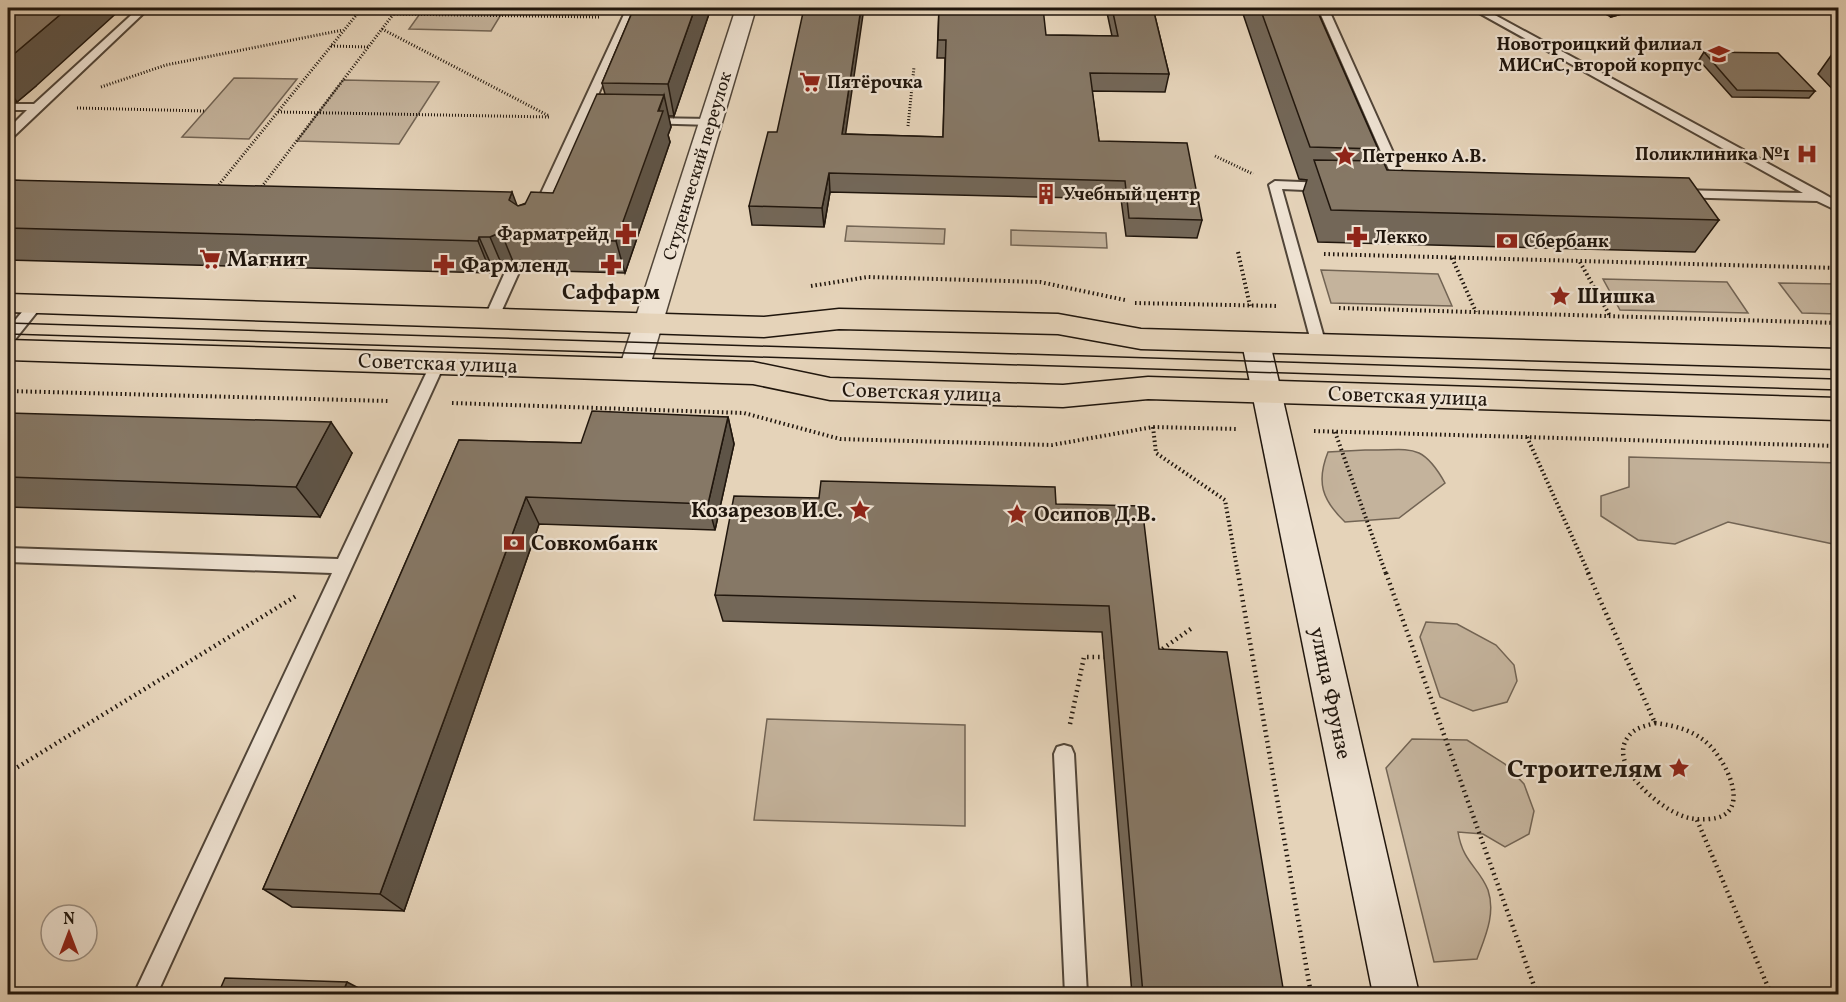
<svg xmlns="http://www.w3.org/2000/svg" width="1846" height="1002" font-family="Vollkorn,serif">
<rect width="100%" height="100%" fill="#e5d3b9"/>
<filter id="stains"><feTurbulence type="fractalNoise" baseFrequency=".00333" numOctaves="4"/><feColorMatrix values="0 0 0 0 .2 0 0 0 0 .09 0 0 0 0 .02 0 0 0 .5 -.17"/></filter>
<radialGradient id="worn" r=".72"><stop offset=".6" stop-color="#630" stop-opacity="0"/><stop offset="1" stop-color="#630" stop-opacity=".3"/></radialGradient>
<!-- green -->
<path fill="#c4b39c" stroke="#726454" stroke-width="1.5" d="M424,8h81l-14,23 -82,-2z
M234,78l63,1 -48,60 -67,-2z
M343,80l96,2 -40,62 -102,-3z
M847,226l98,3 -1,15 -99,-3z
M1011,230l95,3 1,15 -96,-3z
M1321,270l117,4 14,32 -121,-3z
M1603,279l124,3 21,31 -128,-3z
M1779,283l59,1v30l-36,-1z
M1365,450c44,1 56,-10 80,33l-46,35 -54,4c-23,-22 -29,-40 -17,-70z
M1629,457l209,6v82l-110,-23 -53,22 -37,-4 -37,-24v-20l28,-9z
M1426,622l31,2 39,21 18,20 3,16 -10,21 -34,9 -33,-14 -20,-60z
M767,719l198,6v101l-211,-6z
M1412,739l55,1 38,24 19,20 10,27 -5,23 -24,13 -22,-13 -25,-2c5,31 21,35 30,58 8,24 -3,47 -11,69l-43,3 -48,-194z"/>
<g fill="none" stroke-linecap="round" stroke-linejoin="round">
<defs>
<path id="lane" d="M139,8h10l-137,130h-4v-9l19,-19h-19v-6h26z
M627,8h10l-90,200 -6,4 -10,-1 -1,-3 6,-4z
M1318,8h10l81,180 -2,3h-8l-2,-3z
M1470,8h12l342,186 14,8v9l-21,-10 -141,-4 -2,-3 6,-4 123,3z
M647,118l64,1 6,3 -6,3 -68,-2 -2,-2z
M1275,181l52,2 6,4 -6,4 -45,-2 44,156 -7,5 -7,-5 -43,-160z
M513,266l7,4 -22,49 -2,3h-10l-2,-3 22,-49z
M36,299l5,2v6l-28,35 -5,1v-14l23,-28z
M438,358l7,5 -288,631h-23l198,-421 -324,-11v-14l330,11 93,-196z
M1064,745l7,2 3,7 13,240h-22l-11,-240 3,-7z"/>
<path id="street" d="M736,8h20l-107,361 -5,7 -10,3 -10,-3 -5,-7z"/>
<path id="secondary" d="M1256,333l10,3 4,7 149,651h-46l-131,-651 4,-7z"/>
<path id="primary" d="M8,294l756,23 75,-8 219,5 83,15 697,20v20l-697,-20 -83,-15 -219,-5 -75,8 -756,-25z
M8,340l745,22 77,16 233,7 85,-8 690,21v22l-690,-21 -85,8 -233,-7 -77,-16 -745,-24z"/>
</defs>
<!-- lane casing -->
<use href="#lane" stroke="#514538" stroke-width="4"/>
<!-- street casing -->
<use href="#street" stroke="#514538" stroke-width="3"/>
<!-- secondary casing -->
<use href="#secondary" stroke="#20160d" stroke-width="3"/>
<!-- primary casing -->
<use href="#primary" stroke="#20160d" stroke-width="3"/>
<!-- path-far2 -->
<path stroke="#20160d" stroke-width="3" stroke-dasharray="1 2" stroke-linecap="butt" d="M356,8h49
M169,10l187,3
M394,14l206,3
M382,29l167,87
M331,46l37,1
M101,87l65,-22 177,-35
M77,108l128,3
M278,112l272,5
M908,126l6,-59
M1215,156l38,18
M217,187l145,-179
M260,189l138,-181"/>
<!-- path-far1 -->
<path stroke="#20160d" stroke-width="4" stroke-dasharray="1.5 3" stroke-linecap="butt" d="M1238,252l12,54
M1324,254l514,14
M1452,258l24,54
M1580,262l30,54
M811,286l57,-9 172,5 85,18
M1135,303l143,3
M1339,308l499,15
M8,391l380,10
M452,403l292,10 96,26 212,6 101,-18 84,2
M1153,427l3,26 69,47 13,74
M1314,431l524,15
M1335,432l51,142
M1527,437l62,137"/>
<!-- path -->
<path stroke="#20160d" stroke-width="4.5" stroke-dasharray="1.5 4" stroke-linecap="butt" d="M1238,573l73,421
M1386,573l151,421
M1588,573l67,150
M1158,652l34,-24
M1655,723c18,2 37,7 51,19 20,17 49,74 3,77 -11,1 -21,0 -31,-5 -24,-10 -78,-57 -44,-83 5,-4 15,-6 21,-8z
M1070,724l14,-67h23
M8,773l288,-177
M1697,820l74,174"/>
<!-- lane -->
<use href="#lane" fill="#eee2d2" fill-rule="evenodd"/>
<!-- street -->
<use href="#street" fill="#eee2d2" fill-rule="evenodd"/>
<!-- secondary -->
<use href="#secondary" fill="#eee2d2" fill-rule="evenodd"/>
<!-- primary -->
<use href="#primary" fill="#e5d3b9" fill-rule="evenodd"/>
<!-- tram -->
<path stroke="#20160d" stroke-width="1.5" d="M8,323l1830,56
M8,334l1830,56"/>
</g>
<!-- wall -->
<path fill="#736758" stroke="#20160d" stroke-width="1.5" d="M8,8l28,78 -19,16h-9z
M634,8h77l-37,108h-6l3,11 -3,8 2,7 -45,131 -103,-3 -8,-6 -10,6 -11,-1 -2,4 -483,-13v-80l510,26 35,-13 52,-99 -3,-11z
M939,8l107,27 66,1 -6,-28h47l16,66 -4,18 -73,-1 7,50 103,79 -5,18 -71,-2 -5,-37 -291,-7 -6,35 -72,-2 -3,-19 97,-72 97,3 2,-79h-8z
M1241,8h75l62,141 -5,12 14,9 332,50 -24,32 -377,-10 -15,-50 4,-12 -8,-1z
M1594,8h49l-32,9z
M1833,8h6v5z
M1835,50h4v46l-21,-22z
M1704,52l111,39 -6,7 -77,-1 -33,-37z
M8,413l344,40 -32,64 -312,-10z
M728,417l6,27 -19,86 -176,-6 -135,387 -112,-4 -29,-18 196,-449 122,3z
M1056,504l103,145 125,345h-152l-30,-362 -379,-11 -8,-26z"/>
<!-- shaded-wall -->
<path fill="#5e5447" stroke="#20160d" stroke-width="1.5" d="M68,8h54l-86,78 -19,16 -9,-13v-30z
M695,8h16l-37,108 -6,-32z
M861,8h3l-21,144 -1,-18z
M1616,8h27l-32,9z
M664,95l7,32 -3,8 2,7 -45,131 -9,-32z
M829,173l1,19 -6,35 -2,-19z
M512,192l12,32 -15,-24z
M501,232l13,32 -10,6 -14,-33z
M479,237l14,32 -2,4 -13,-32z
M728,417l6,27 -19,86 -7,-26z
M331,422l21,31 -32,64 -24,-30z
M526,497l13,27 -135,387 -24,-17z
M347,982l23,12h-28z"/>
<!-- building -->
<path fill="#867866" stroke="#20160d" stroke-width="1.5" d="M8,8h60l-60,51z
M634,8h61l-27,76 -66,-1z
M804,8h57l-19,126 101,3 3,-97h-8l1,-32h104l3,27 72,1 -6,-28h41l16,66 -79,-1 9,68 88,2 15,77 -73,-2 -4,-37 -296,-8 -7,35 -73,-2 19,-74h9z
M1260,8h56l62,141 -68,-2z
M1704,52l74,1 37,38 -78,-1z
M597,94l67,1 -6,16h5l-47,130 -107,-3 -8,-6 -11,5h-11l-1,4 -470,-13v-48l504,12 -3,8 9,6 7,-2 6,-12 22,1z
M1314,160l69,1 4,9 302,8 30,42 -388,-10z
M592,411l136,6 -20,87 -182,-7 -146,397 -117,-5 196,-449 122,3z
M8,413l323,9 -35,65 -288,-10z
M821,481l234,6 1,17 86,2 17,143 68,3 57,342h-141l-34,-388 -394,-11 19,-99 85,2z
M225,978l122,4 -5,12h-124z"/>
<!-- icons -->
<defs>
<symbol id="university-bare" viewBox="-9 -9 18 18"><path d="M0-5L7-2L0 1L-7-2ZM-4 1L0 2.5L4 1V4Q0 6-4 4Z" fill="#8f2418" stroke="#eee2d2" stroke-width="2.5" paint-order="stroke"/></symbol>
<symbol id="supermarket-bare" viewBox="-9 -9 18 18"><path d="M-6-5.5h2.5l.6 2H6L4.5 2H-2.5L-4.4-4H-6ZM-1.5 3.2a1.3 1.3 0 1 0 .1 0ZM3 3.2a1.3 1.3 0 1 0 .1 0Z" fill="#8f2418" stroke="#eee2d2" stroke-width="2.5" paint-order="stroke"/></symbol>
<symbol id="hospital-bare" viewBox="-9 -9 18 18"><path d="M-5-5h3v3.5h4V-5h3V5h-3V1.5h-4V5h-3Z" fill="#8f2418" stroke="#eee2d2" stroke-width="2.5" paint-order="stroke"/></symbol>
<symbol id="sight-bare" viewBox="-9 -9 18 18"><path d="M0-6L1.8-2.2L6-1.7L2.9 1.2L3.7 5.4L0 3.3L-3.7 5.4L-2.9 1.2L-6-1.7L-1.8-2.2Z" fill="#8f2418" stroke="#eee2d2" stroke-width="2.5" paint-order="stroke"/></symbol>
<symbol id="building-bare" viewBox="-9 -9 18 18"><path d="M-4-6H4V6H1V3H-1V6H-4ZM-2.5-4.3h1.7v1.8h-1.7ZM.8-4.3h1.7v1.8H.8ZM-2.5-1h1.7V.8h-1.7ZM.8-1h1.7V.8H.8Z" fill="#8f2418" stroke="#eee2d2" stroke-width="2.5" paint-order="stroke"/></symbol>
<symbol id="pharmacy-bare" viewBox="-9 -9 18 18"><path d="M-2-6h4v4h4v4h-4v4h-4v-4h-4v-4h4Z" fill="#8f2418" stroke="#eee2d2" stroke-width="2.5" paint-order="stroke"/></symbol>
<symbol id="bank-bare" viewBox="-9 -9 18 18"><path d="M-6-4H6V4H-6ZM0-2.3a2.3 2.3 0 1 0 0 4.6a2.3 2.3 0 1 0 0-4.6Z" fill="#8f2418" stroke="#eee2d2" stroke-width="2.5" paint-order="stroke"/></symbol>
</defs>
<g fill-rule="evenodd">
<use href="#university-bare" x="1704" y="39" width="30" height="30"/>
<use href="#supermarket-bare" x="795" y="67" width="30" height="30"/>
<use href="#hospital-bare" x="1792" y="139" width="30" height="30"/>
<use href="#sight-bare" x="1330" y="141" width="30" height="30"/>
<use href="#building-bare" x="1031" y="179" width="30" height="30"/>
<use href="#pharmacy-bare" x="611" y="219" width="30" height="30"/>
<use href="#pharmacy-bare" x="1342" y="222" width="30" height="30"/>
<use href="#bank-bare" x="1492" y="226" width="30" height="30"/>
<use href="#supermarket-bare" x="195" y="244" width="30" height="30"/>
<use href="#pharmacy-bare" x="429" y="250" width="30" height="30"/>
<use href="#pharmacy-bare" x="596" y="250" width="30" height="30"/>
<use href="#sight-bare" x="1545" y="281" width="30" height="30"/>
<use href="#sight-bare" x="845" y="495" width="30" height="30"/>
<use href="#sight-bare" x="1002" y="499" width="30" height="30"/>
<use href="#bank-bare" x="499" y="528" width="30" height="30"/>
<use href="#sight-bare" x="1664" y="753" width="30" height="30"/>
</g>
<g text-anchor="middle" stroke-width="4.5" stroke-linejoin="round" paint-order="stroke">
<!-- far-poi labels -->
<g font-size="18" font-weight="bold" fill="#20160d" stroke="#eee2d2" text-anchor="start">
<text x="1702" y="50" text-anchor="end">Новотроицкий филиал<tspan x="1702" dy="21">МИСиС, второй корпус</tspan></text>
<text x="827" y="88">Пятёрочка</text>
<text x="1790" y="160" text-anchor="end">Поликлиника №1</text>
<text x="1362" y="162">Петренко А.В.</text>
<text x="1063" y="200">Учебный центр</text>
<text x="609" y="240" text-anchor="end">Фарматрейд</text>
<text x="1374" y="243">Лекко</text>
<text x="1524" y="247">Сбербанк</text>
</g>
<!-- far-street labels -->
<g font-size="18" fill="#20160d" stroke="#eee2d2">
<text transform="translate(697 166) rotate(-73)" y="6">Студенческий переулок</text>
</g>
<!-- poi labels -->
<g font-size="21" font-weight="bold" fill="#20160d" stroke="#eee2d2" text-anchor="start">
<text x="227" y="266">Магнит</text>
<text x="461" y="272">Фармленд</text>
<text x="611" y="299" text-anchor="middle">Саффарм</text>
<text x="1577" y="303">Шишка</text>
<text x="843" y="517" text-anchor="end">Козарезов И.С.</text>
<text x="1034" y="521">Осипов Д.В.</text>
<text x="531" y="550">Совкомбанк</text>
</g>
<!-- street labels -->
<g font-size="21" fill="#20160d" stroke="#eee2d2">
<text transform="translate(438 363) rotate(2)" y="7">Советская улица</text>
<text transform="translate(922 392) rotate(2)" y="7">Советская улица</text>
<text transform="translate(1408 396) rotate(2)" y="7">Советская улица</text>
<text transform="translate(1331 693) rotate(78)" y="7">улица Фрунзе</text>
</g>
<!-- near-poi labels -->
<g font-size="26" font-weight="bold" fill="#20160d" stroke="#eee2d2" text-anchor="end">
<text x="1662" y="777">Строителям</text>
</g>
</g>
<!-- margin -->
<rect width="1846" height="1002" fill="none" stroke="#e5d3b9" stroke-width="30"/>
<rect x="9" y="9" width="1828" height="984" fill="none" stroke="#20160d" stroke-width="3"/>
<rect x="15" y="15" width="1816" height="972" fill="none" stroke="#20160d" stroke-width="1.5"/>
<!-- north arrow -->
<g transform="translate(69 933)"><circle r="28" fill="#eee2d2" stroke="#9c9083" stroke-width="1.5"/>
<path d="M0-4.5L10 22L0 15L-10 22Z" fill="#8f2418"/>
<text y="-9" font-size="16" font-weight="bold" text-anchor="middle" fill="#20160d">N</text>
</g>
<rect width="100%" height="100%" filter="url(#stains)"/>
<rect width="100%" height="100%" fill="url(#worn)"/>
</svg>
